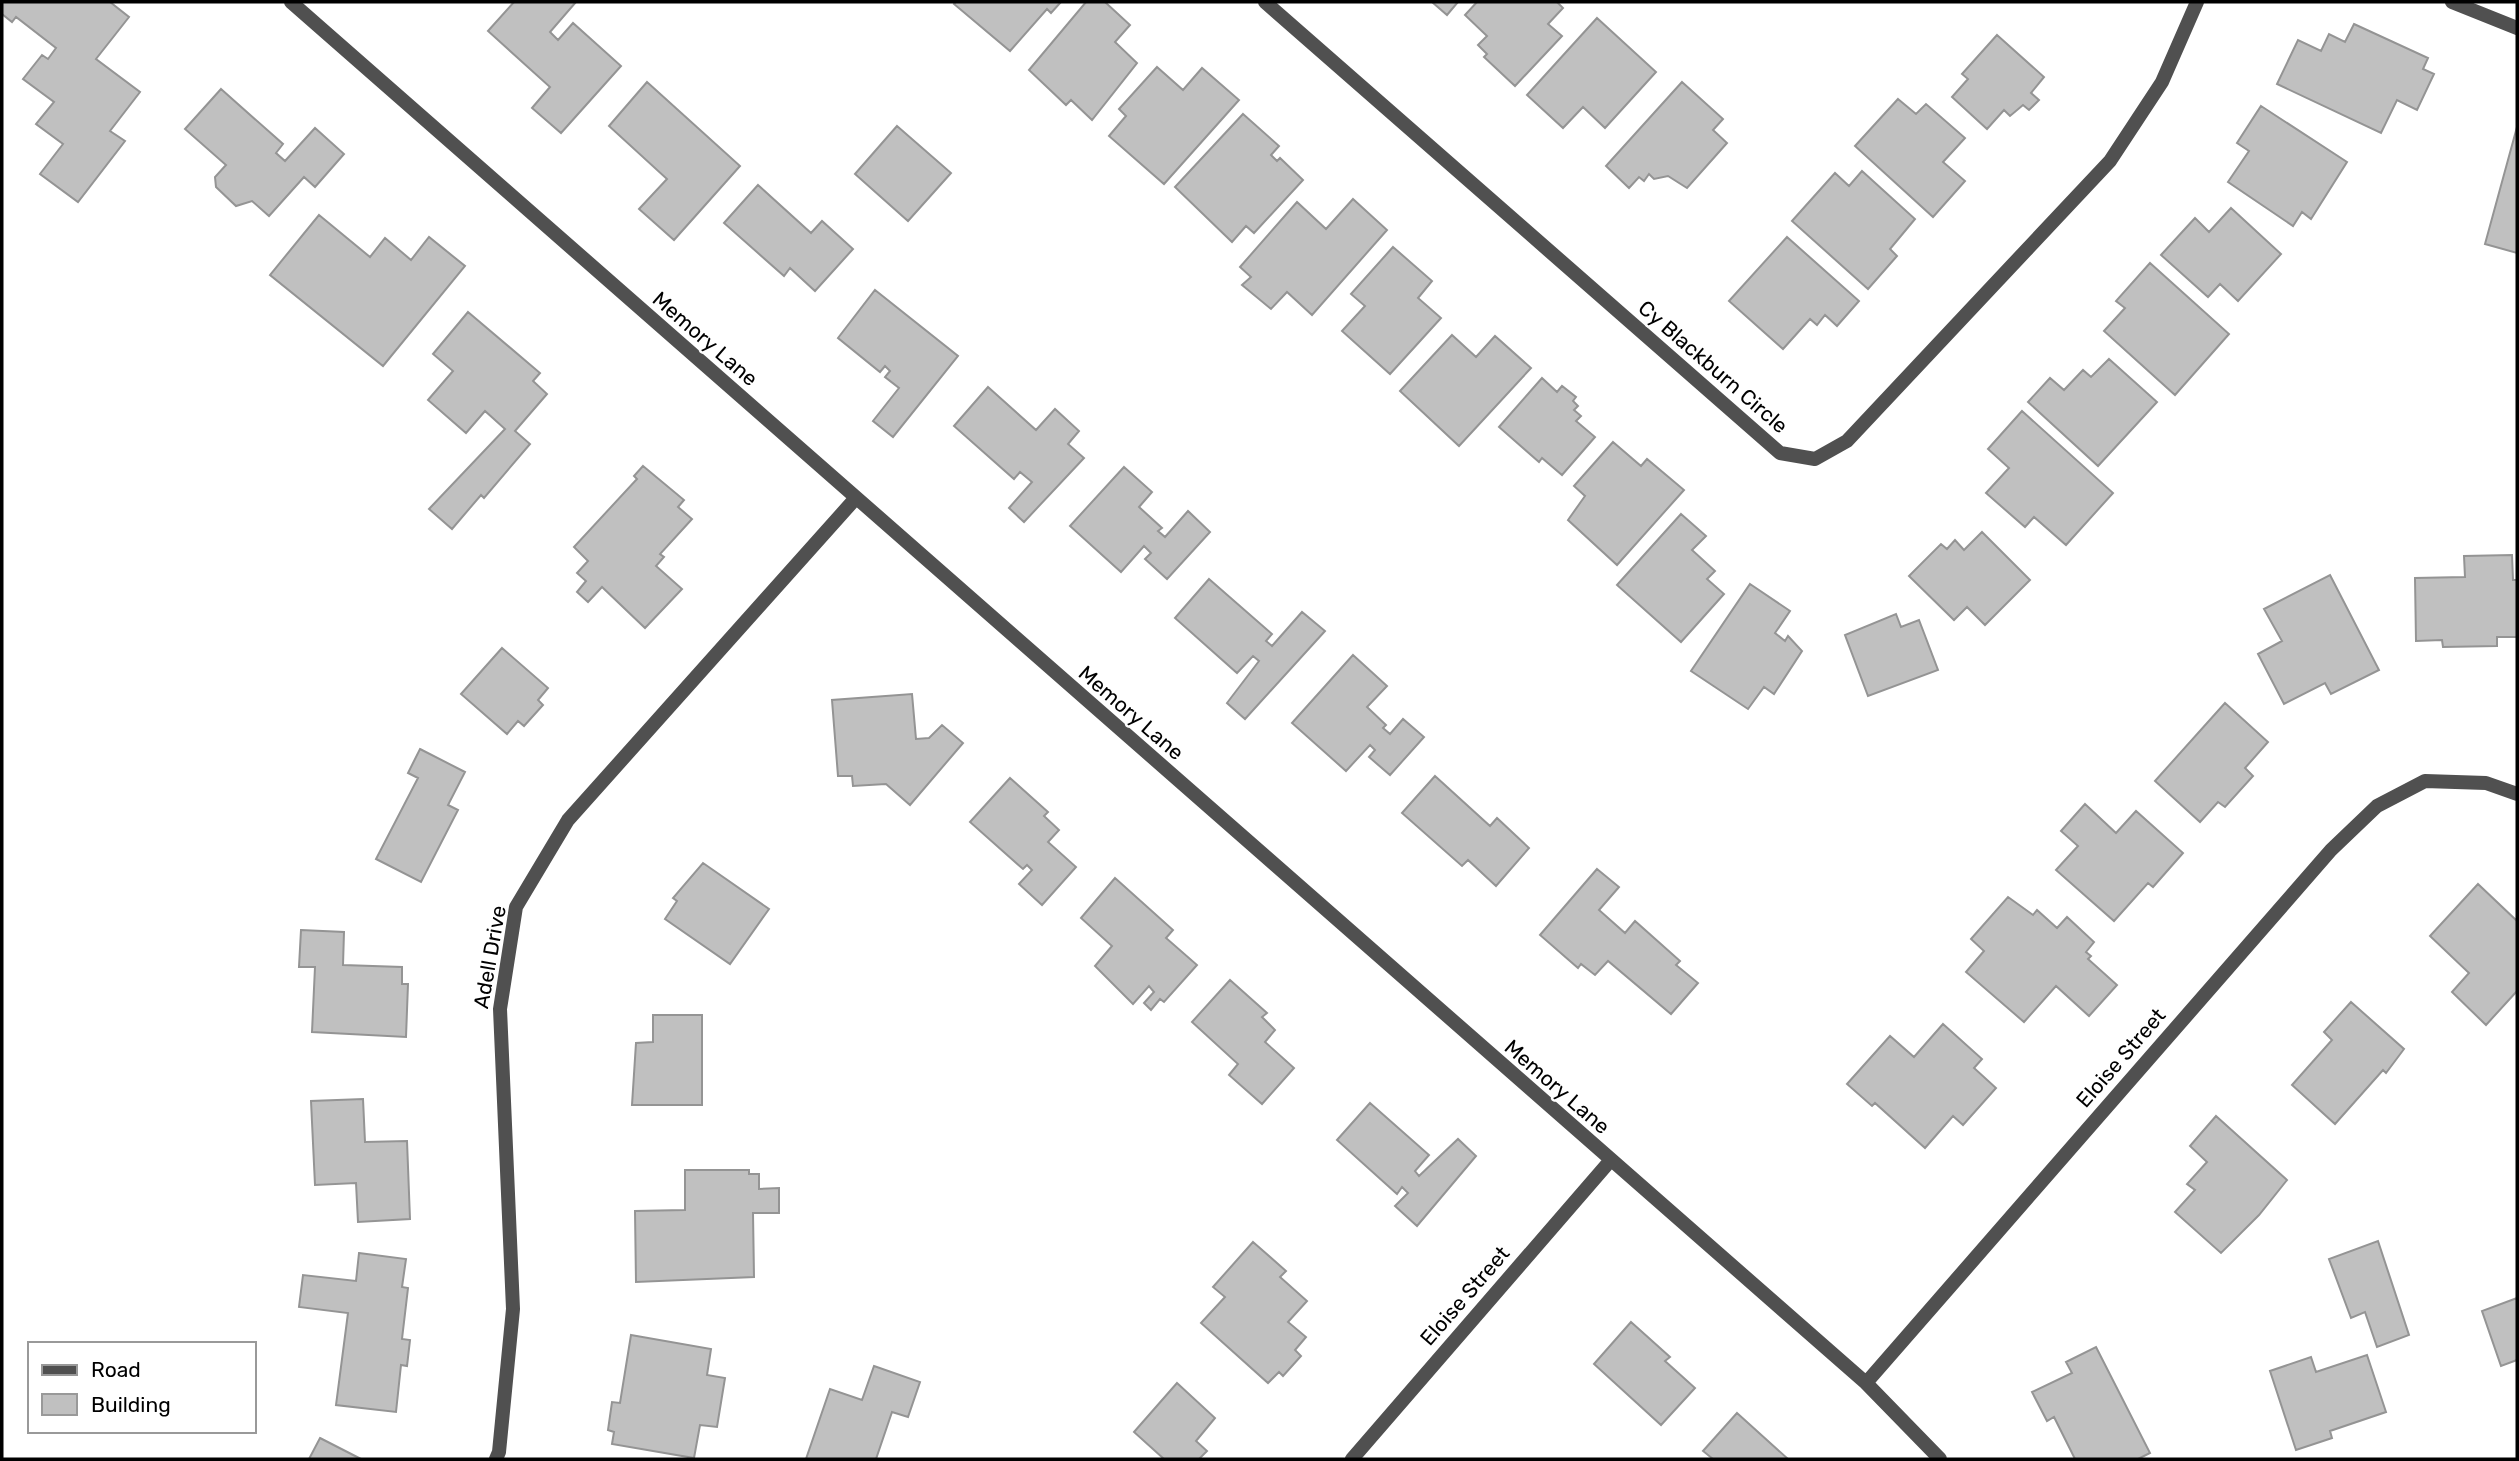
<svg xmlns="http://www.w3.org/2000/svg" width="2519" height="1461" font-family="Rubik,sans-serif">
<rect width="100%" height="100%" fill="#fff"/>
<!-- building -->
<path fill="#c0c0c0" stroke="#949494" stroke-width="2" d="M2,2h108l19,15 -33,42 44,33 -30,39 15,10 -47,61 -38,-28 23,-30 -27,-20 18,-22 -31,-23 19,-24 6,4 8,-11 -40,-31 -4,5 -10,-8z
M514,2h62l-26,30 8,8 15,-17 48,43 -60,67 -29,-25 18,-21 -62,-56z
M956,2h105l-10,11 -4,-4 -37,42 -56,-47z
M1086,2h19l25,23 -15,17 22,21 -45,57 -21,-20 -5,5 -37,-35z
M1432,2h26l-11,13z
M1477,2h80l6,6 -15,16 14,12 -47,50 -31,-29 3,-3 -9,-9 9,-9 -22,-21z
M1597,18l59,54 -51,56 -22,-21 -20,21 -36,-33z
M2354,24l74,34 -5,11 11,5 -17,36 -20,-10 -16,33 -104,-49 21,-44 23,11 8,-17 16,8z
M1997,35l47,42 -13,16 8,7 -10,10 -6,-5 -13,11 -6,-6 -17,19 -35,-32 16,-18 -6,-5z
M1157,67l26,23 19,-22 37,32 -75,84 -55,-48 17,-20 -7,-7z
M647,82l93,84 -66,74 -35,-31 28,-30 -58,-53z
M1682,82l41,37 -10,11 14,13 -40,45 -19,-12 -14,3 -5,-5 -5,7 -5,-4 -10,11 -23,-22z
M221,89l62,55 -7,9 9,8 30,-33 29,26 -29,33 -11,-10 -35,39 -17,-15 -16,5 -20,-19 -1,-10 11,-12 -41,-36z
M1898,99l18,15 10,-10 39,34 -22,24 22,19 -32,36 -78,-71z
M2261,106l86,56 -36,57 -9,-7 -9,14 -65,-44 21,-31 -12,-8z
M1243,114l36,32 -8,9 6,6 3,-3 23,22 -49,53 -8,-7 -14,16 -57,-55z
M897,126l54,47 -43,48 -53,-47z
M2517,127v126l-32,-9z
M1862,171l53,48 -25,30 7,7 -29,33 -76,-68 43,-48 14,13z
M758,185l53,48 11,-12 31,28 -38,42 -25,-23 -6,8 -60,-53z
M1353,199l34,31 -75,85 -25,-23 -16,17 -29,-24 9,-8 -11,-10 57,-65 29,27z
M2231,208l50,46 -43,47 -18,-17 -12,13 -47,-42 34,-37 14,14z
M319,215l51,42 15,-19 26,22 18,-23 36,29 -82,100 -113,-91z
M1787,237l72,64 -22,25 -12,-11 -8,10 -7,-6 -27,30 -54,-48z
M1393,247l39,34 -14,17 23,20 -51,56 -48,-43 23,-25 -14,-12z
M2150,263l79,71 -54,61 -71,-64 21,-23 -9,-7z
M875,290l83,66 -65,81 -20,-16 26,-33 -14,-11 5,-6 -5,-5 -5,6 -42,-34z
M468,312l72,61 -7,8 14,13 -32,37 15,13 -46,54 -3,-3 -29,34 -23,-20 76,-80 -20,-18 -19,22 -38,-33 25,-29 -20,-17z
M1452,335l24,22 19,-21 36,32 -72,78 -59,-55z
M2109,359l48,43 -59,64 -70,-64 22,-24 14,12 19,-20 8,7z
M1542,378l15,14 5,-6 14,11 -3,4 5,5 -4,4 7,6 -5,5 19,16 -33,38 -20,-17 -3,4 -40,-35z
M988,387l48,43 19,-21 24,22 -11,13 16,14 -60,64 -15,-14 23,-26 -12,-10 -6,7 -60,-53z
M2022,411l91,82 -47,52 -32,-28 -9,10 -39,-34 23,-25 -21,-19z
M1613,442l28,24 6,-7 37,31 -67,75 -49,-45 17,-24 -11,-10z
M643,466l41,34 -6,7 14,12 -32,35 4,3 -8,9 26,23 -37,39 -43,-41 -14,15 -11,-10 9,-11 -9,-8 11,-12 -14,-14 63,-68 -3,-3z
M1124,467l28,25 -13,15 23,21 -4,3 7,6 23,-26 22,21 -43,47 -22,-20 6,-6 -7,-7 -23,26 -51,-46z
M1681,514l25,22 -14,14 23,21 -8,8 17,15 -43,48 -64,-57z
M1982,532l48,48 -45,45 -18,-18 -13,13 -45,-44 32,-32 6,5 8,-9 9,10z
M2512,555l1,25h4v57h-20v9l-54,1 -1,-7 -26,1 -1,-63 50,-1 -1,-21z
M2330,575l49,95 -48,24 -6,-11 -41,21 -26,-50 24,-13 -18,-32z
M1209,579l63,55 -6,7 6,5 30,-34 23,19 -80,88 -18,-16 32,-42 -6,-5 -16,17 -62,-55z
M1750,584l40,27 -15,22 10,8 3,-5 14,15 -28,43 -10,-7 -16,22 -57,-38z
M1896,614l5,13 18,-7 19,50 -70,26 -23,-61z
M502,648l46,40 -10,12 5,5 -19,21 -6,-5 -11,13 -46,-40z
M1353,655l34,31 -20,21 19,18 -3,3 7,6 13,-15 21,18 -34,38 -21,-18 6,-7 -5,-5 -24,26 -54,-48z
M912,694l4,45 13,-1 13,-13 21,18 -53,62 -24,-21 -33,2 -1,-10h-14l-6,-76z
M2225,703l43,39 -23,26 8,8 -28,31 -7,-5 -18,20 -45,-41z
M420,749l45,23 -17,33 10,5 -37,72 -45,-23 42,-81 -10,-5z
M1435,776l55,50 7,-8 32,30 -33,38 -28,-26 -6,6 -60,-53z
M1010,778l38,34 -4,4 15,14 -11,12 28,25 -34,38 -23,-21 13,-14 -5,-5 -4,4 -53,-47z
M2085,804l31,29 20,-22 47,42 -30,34 -5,-4 -34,38 -58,-51 22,-24 -17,-15z
M703,863l66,46 -39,55 -65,-45 12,-18 -4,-3z
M1597,869l22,18 -20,23 26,23 10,-12 45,40 -4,4 22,18 -27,31 -63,-53 -13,14 -14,-11 -3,4 -38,-33z
M1115,878l58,52 -7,8 31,27 -33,37 -4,-3 -9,11 -7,-7 10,-11 -5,-6 -16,18 -38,-38 17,-20 -31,-28z
M2478,884l38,36 1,-2v73l-31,34 -34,-33 17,-19 -39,-37z
M2008,897l25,18 4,-5 20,18 10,-11 27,25 -8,10 5,4 -3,3 29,26 -28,31 -33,-30 -32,36 -58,-50 18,-21 -13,-12z
M301,930l43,2 -1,33 59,2v17h6l-2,53 -94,-5 3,-65h-16z
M1230,980l37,33 -5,4 13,13 -10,12 29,26 -32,36 -33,-29 9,-11 -46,-42z
M2351,1002l53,47 -18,24 -3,-3 -48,54 -43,-39 40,-45 -8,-8z
M653,1015h49v90h-70l4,-62 17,-1z
M1943,1024l39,35 -8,9 22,20 -33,37 -10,-9 -28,32 -50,-45 -3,3 -25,-22 43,-48 24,21z
M363,1099l2,43 42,-1 3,78 -52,3 -2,-39 -41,2 -4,-84z
M1370,1103l59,52 -14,16 4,5 39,-37 18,17 -59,70 -22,-20 13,-13 -6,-6 -5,7 -60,-54z
M2216,1116l71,64 -28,35 -38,38 -46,-41 20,-22 -8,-6 20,-22 -17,-16z
M685,1170h64v4h10v15l20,-1v25h-26l1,64 -118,5 -1,-71 50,-1z
M2378,1241l31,94 -32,12 -12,-35 -14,6 -22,-59z
M1253,1242l33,29 -6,6 27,24 -19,21 18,15 -11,13 6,6 -18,20 -4,-4 -11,11 -67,-60 24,-26 -12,-10z
M359,1253l47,6 -4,28 6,1 -6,51 8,1 -3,26 -6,-1 -5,47 -60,-7 12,-92 -49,-6 4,-32 53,6z
M2517,1298v62l-16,6 -19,-55z
M1631,1322l39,35 -5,4 30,27 -34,37 -67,-61z
M631,1335l80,14 -4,26 18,3 -8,49 -17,-2 -6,33 -82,-14 2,-12 -6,-2 4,-28 8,1z
M2096,1347l54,106 -12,6h-63l-21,-42 -7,4 -15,-29 40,-19 -6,-11z
M2367,1355l19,57 -56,19 2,7 -36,12 -26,-79 41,-14 5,15z
M874,1366l46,16 -12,35 -16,-5 -16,47h-70l24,-70 32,11z
M1177,1383l38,35 -19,23 11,10 -8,8h-35l-30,-27z
M1737,1413l51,46h-75l-10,-8z
M320,1438l41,21h-52z"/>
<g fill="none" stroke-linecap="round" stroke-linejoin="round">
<!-- street -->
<path stroke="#505050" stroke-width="14" d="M291,2l1575,1381 74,76
M1265,2l515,451 35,6 32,-18 263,-280 52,-79 35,-80
M2452,2l65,26
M1866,1383l465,-533 46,-44 48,-25 61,2 31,11
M496,1459l3,-7 14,-143 -13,-300 16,-102 52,-87 287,-321
M1352,1459l258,-298"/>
</g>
<g text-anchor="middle" stroke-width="5" stroke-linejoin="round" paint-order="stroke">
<!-- street labels -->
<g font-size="21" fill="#000" stroke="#fff">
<text transform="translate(705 339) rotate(41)" y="7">Memory Lane</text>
<text transform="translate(1713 367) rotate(41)" y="7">Cy Blackburn Circle</text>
<text transform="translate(1131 713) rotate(41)" y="7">Memory Lane</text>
<text transform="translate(490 957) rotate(-80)" y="7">Adell Drive</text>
<text transform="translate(2121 1058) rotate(-49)" y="7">Eloise Street</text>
<text transform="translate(1557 1087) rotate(41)" y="7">Memory Lane</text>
<text transform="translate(1465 1296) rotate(-49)" y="7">Eloise Street</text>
</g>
</g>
<!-- border -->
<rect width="2519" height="1461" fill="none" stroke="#000000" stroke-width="7"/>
<!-- legend -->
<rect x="28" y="1342" width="228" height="91" fill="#ffffff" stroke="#999999" stroke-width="2"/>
<rect x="42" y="1365" width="35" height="10" fill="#505050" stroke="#999999" stroke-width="2"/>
<text x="91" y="1377" font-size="21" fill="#000000">Road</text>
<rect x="42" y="1394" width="35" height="21" fill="#c0c0c0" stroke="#999999" stroke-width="2"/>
<text x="91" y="1412" font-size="21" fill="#000000">Building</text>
</svg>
